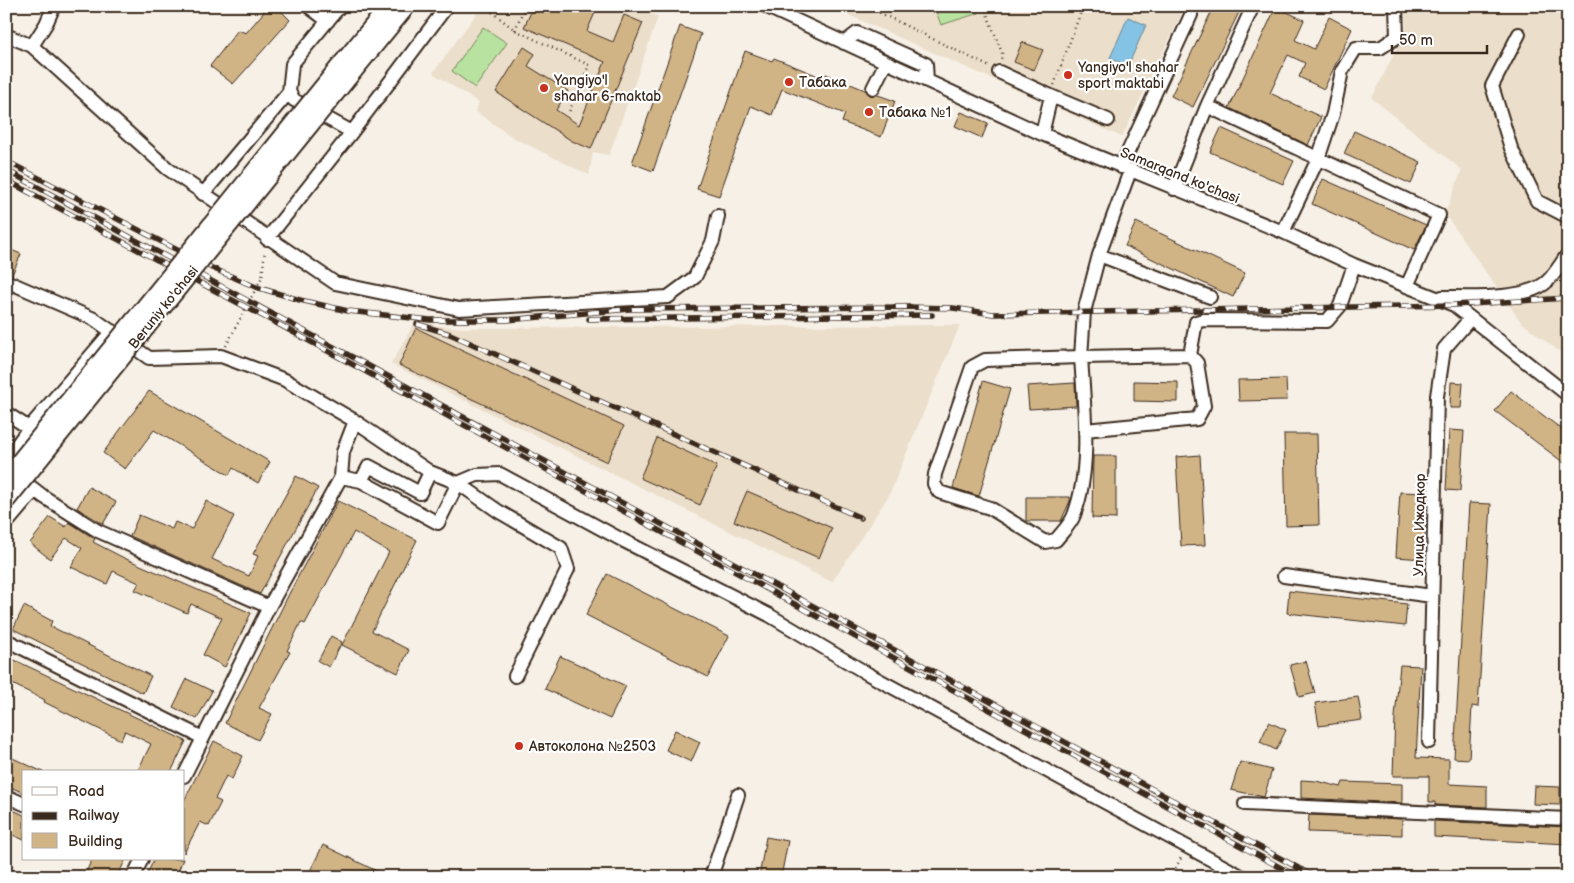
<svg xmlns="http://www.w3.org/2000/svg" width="1574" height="883" font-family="'Balsamiq Sans',sans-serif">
<rect width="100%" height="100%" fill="#f6f0e7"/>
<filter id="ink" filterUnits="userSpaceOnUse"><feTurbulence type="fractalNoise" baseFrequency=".02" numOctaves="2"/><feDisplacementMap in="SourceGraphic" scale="10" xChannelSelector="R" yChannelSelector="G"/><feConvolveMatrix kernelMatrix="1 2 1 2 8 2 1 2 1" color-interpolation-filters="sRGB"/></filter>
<g filter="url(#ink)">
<!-- built -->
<path fill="#ebdeca" d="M482,6h154l22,11 -49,138 -16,-3 -4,23 -75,-37 -39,-27 4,-8 -46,-30z
M829,6h354l-1,7 -60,124z
M1405,6h163v352l-47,-36 -76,-108 17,-44 -90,-72 34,-68z
M414,324l49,4 497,-3 -71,170 -57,87 -441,-218z"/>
<!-- green -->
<path fill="#b7e29f" stroke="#79865e" d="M934,6h43l2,7 -38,12z
M483,27l24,16 -32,45 -23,-17z"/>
<!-- water -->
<path fill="#85c3e5" stroke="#678695" d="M1128,17l18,8 -18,41 -18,-8z"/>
<!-- building -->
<path fill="#d1b486" stroke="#3b2a1e" d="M258,6h18l14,14 -57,64 -23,-18 28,-36 8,3 18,-21z
M534,6h64l-11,25 26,11 11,-27 19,8 -52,126 -19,-8 -76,-49 28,-45 11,7 -7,12 40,25 -12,19 23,15 26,-63 -81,-35z
M1214,6h28l-49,101 -22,-11z
M1276,7l28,13 -9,20 19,9 15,-32 23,12 -28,60 -25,-12 6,-14 -17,-8 -18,38 51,24 -13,28 -79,-37z
M680,26l21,8 -48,137 -21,-8z
M1022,42l21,8 -9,20 -20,-8z
M745,51l27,10 2,-3 49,20 3,-4 39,16 5,5h8l17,6 -14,36 -39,-15 3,-8 -63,-25 -10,26 -21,-9 -32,90 -22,-7z
M961,112l27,11 -6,15 -27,-12z
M1221,128l73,33 -11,23 -73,-32z
M1354,131l67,31 -10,22 -67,-30z
M1323,179l103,46 -12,25 -102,-46z
M1136,222l109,51 -12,24 -108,-51z
M6,248l15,6 -9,21 -6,-2z
M416,328l208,98 -17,36 -208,-97z
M1286,379l1,21 -48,1 -1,-21z
M983,381l27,8 -31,107 -26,-8z
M1134,381l44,1v20l-44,-1z
M1451,382l12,1 -2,25h-11z
M1075,383l1,23 -47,3 -2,-23z
M149,391l121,71 -12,21 -25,-15 -4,7 -75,-45 -29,39 -22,-16z
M1511,391l57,43v32l-73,-55z
M1449,430l15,1 -4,60 -14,-1z
M1284,434h33l2,91 -33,1z
M657,438l60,28 -17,39 -60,-27z
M1200,455l5,90 -24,1 -5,-89z
M1093,456h23v63l-24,-1z
M296,476l22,12 -58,106 -130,-58 9,-21 33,14 3,-7 17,7 14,-28 28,15 -22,43 37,17 9,-20 -5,-2z
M89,487l27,15 -13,22 -26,-16z
M747,491l85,37 -13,30 -85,-37z
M1400,492l27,1 -4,66 -27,-2z
M1026,497h44v4l-9,20h-35z
M338,501l79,39 -45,91 37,19 -11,23 -56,-28 47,-93 -35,-20 -49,92 -4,-2 -14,29 3,1 -31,56 13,6 -14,26 -33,-17 66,-133z
M1469,503l22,1 -13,203 -6,-1 -3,53 -15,-1z
M50,517l16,10 3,-5 26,17 -2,3 31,16 127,55 -26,54 -22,-12 19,-37 -31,-14 -4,9 -52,-23 4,-7 -26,-12 -6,13 -36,-17 11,-19 -16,-10 -16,21 -20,-16z
M607,574l122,62 -21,41 -122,-62z
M1289,591l118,13 -2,22 -118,-13z
M24,606l28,15 -2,5 101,50 -8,17 -130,-64z
M331,636l11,6 -13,25 -11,-6z
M6,656l180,85 -15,31h-34l14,-28 -26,-13 -4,9 -77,-38 1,-2 -39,-19z
M560,656l66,30 -16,33 -65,-30z
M1306,661l9,32 -16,4 -9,-32z
M1400,665l21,1 -5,92 33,1v25l38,2v21l-52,-2v-3h-6v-26h-36l2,-59z
M187,679l25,12 -15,28 -24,-12z
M1358,697l4,23 -43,6 -4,-23z
M1269,722l17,8 -10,20 -16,-8z
M675,730l25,12 -9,20 -25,-12z
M214,741l29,15 -11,23 -6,-3 -11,23 6,3 -12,24 -9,-4 -16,31v-52z
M6,755l37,17h-19v21l-18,-8z
M1240,762l32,8 -8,27 -33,-7z
M1301,780l15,1 25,6 2,-5 59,2v19l-101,-5z
M1534,786l26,1v18l-27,-1z
M6,807l18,8v25l-18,-8z
M1309,815l93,4v16l-94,-3z
M1434,821l134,6v17l-134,-7z
M766,837l22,4 -7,36h-22z
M323,845l66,32h-82z
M92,859h34l-9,18h-33z
M154,859h29l-7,18h-30z"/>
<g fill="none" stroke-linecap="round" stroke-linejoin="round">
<defs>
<path id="minor" d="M308,6l20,15
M340,6l-48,58 -3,28 5,8 58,32
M765,6l277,128 241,98 71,33 100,40 114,90
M1519,34l-27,52 19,62 26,53 31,16
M6,35l26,11 136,123 167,114 124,26 209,-12 27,-20 18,-36 5,-25
M844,43l13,-10 69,31 1,17
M32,46l14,-22 8,-18
M999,72l52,24 -9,38
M873,88l13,-26
M1051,96l57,24
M1207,106l232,109 -32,71
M1121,167l70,-152v-9
M1174,189l33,-83 46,-100
M203,194l86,-102
M1283,232l35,-73 15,-45 9,-43 14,-23h24l17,-11 -1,-31
M267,239l85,-107 95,-126
M1099,255l111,42
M6,281l88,38 55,39 72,-2 64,24 70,41 75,51 28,11 40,28 63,37 7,21 -53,107
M1442,297c29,0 79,3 102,-13 9,-6 17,-21 24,-30
M1190,355l6,-33 7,-2 124,1 13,-15 14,-41
M1081,357c3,49 11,111 -7,158 -3,9 -12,17 -18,25l-11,2 -55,-34 -51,-16 -5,-8 1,-10 37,-107 13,-7z
M6,413l23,15
M355,421l-12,31 -2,25 20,4
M1085,430l112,-11 7,-13 -7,-43 -7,-8 -109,2 3,-45 15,-57 31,-84
M6,460l23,-32 83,-97
M430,472l-10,21 -51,-27 -8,15 77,42 20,-40 19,-8 23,-1 124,67 145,74 99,59 375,203
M17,476l27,21 54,34 171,76
M6,524l29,-34
M1284,576l148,20
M6,640l197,98
M1429,742l8,-346 7,-47 26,-30
M184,776l85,-169 72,-130
M6,796l18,8
M1245,804l323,15
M133,877l9,-18
M711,877l27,-82"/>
<path id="major" d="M342,63l47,-57
M353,72l54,-66"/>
</defs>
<!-- minor casing -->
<use href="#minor" stroke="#3b2a1e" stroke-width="16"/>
<!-- major casing -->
<use href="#major" stroke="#3b2a1e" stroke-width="20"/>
<!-- path -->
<path stroke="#3b2a1e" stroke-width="2.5" stroke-dasharray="1 4" stroke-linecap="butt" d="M484,6l31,24 74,35 -20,47
M866,6l124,61
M984,6l18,47 -1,8
M515,30l10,-24
M1054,85l29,-79
M226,346l36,-69 3,-27
M1171,877l10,-19"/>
<!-- minor -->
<use href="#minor" stroke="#fff" stroke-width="12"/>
<!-- major -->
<use href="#major" stroke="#fff" stroke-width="16"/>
<defs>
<path id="rail" d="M6,161l206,107 44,19 44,13 48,11 82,9h77l123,-11 278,-2 45,1 40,6 461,-9 114,-7
M6,170l1309,707
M6,180l272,144 1020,553
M589,319l343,-4
M417,324l33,10 411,184"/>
</defs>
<!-- rail casing -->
<use href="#rail" stroke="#3b2a1e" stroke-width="5.5"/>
<!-- rail -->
<use href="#rail" stroke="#fff" stroke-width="4" stroke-dasharray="11" stroke-linecap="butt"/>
<defs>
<path id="major-bridge" d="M6,478l336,-415
M6,501l347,-429"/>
</defs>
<!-- major-bridge casing -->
<use href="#major-bridge" stroke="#3b2a1e" stroke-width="20" stroke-linecap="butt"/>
<!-- major-bridge -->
<use href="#major-bridge" stroke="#fff" stroke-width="16"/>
</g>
</g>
<!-- markers -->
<g fill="#c8321e" stroke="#fff" stroke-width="2">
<circle cx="1068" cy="75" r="5"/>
<circle cx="789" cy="82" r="5"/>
<circle cx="544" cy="88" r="5"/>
<circle cx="869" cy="112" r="5"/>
<circle cx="519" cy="746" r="5"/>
</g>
<g text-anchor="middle" stroke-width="4.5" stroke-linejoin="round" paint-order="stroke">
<!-- poi labels -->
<g font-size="14" fill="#3b2a1e" stroke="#fff" text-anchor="start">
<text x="1078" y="72">Yangiyo'l shahar<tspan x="1078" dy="16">sport maktabi</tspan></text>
<text x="554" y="85">Yangiyo'l<tspan x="554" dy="16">shahar 6-maktab</tspan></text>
<text x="799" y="87">Табака</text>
<text x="879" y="117">Табака №1</text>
<text x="529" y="751">Автоколона №2503</text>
</g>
<!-- street labels -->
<g font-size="14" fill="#3b2a1e" stroke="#fff">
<text transform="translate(1180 175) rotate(22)" y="5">Samarqand ko'chasi</text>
<text transform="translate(163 307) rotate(-51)" y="5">Beruniy ko'chasi</text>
<text transform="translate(1419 525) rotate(-89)" y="5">Улица Ижодкор</text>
</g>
</g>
<!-- margin -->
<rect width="1574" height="883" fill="none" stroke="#fff" stroke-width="25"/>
<rect x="12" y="12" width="1549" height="858" fill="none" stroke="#3b2a1e" stroke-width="2" filter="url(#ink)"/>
<!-- legend -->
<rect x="22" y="770" width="162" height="90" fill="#ffffff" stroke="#b1aaa5"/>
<rect x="32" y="787" width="25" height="8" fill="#ffffff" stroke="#b1aaa5"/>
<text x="68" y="796" font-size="15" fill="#3b2a1e">Road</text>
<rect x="32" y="812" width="25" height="8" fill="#3b2a1e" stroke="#b1aaa5"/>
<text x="68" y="820" font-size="15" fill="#3b2a1e">Railway</text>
<rect x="32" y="833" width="25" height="15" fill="#d1b486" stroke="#b1aaa5"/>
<text x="68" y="846" font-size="15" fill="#3b2a1e">Building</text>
<!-- scale -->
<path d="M1392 45v8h95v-8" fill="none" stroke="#3b2a1e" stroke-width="2.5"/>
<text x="1399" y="45" font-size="15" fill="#3b2a1e" stroke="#ffffff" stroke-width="4" paint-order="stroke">50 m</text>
</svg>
